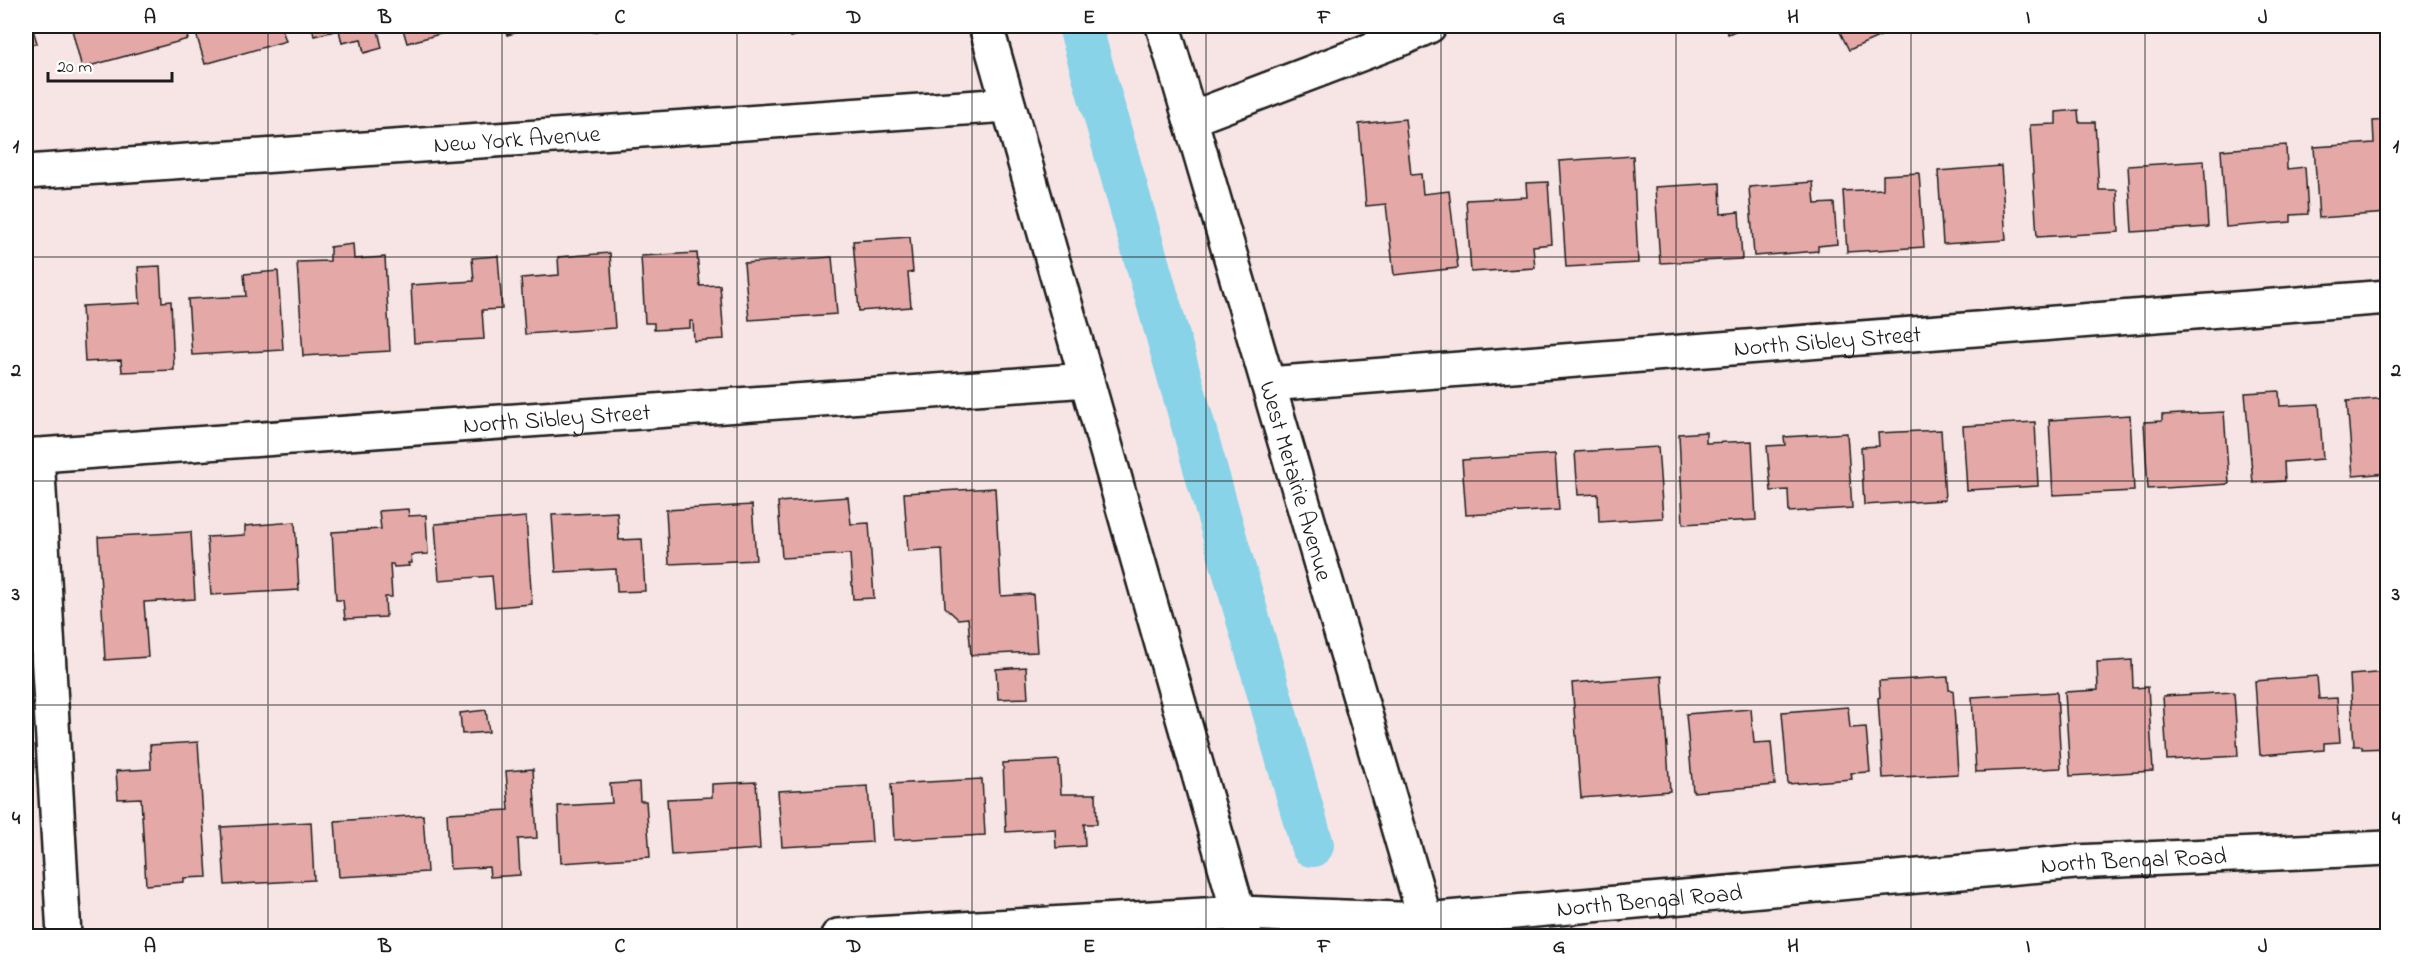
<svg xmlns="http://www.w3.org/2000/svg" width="2413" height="962" font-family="'Indie Flower',sans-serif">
<rect width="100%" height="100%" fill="#f7e5e5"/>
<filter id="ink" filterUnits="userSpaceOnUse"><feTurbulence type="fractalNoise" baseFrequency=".0167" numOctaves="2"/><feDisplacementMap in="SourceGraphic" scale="12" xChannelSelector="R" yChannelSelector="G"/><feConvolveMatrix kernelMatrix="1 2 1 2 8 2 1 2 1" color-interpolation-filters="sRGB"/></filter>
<g filter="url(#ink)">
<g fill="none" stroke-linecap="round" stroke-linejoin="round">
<!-- canal -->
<path stroke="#88d3e8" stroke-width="44" d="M1080,26l232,819"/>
</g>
<!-- building -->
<path fill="#e4a9a7" stroke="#1c1c1c" stroke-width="1.5" d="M26,26h6l5,17 -11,4z
M71,26h113l4,13 -106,29z
M194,26h87l5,15 -81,23z
M312,26h65l5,22 -18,5 -3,-14 -19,4 -3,-13 -25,6z
M402,26h67l-62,17z
M504,26h36l-33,9z
M591,26h23l-21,6z
M786,26h46l-42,11z
M1724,26h23l-19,8z
M1837,26h63l1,1 -52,23z
M2078,110l1,12h16l4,68h18l2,42 -82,5 -7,-112 26,-1v-12z
M1405,119l6,56 10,-1 2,20 26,-3 9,77 -64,7 -8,-71 -20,2 -7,-82z
M2388,120v93l-69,5 -5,-71 60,-4 -1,-22z
M2286,145l1,24 18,-2 3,47 -17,1v7l-65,5 -5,-77z
M1633,156l5,107 -72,4 -7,-106z
M2204,161l4,66 -76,5 -4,-66z
M2001,166l5,74 -63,4 -5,-73z
M1919,173l5,74 -77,5 -4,-61 40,-2v-14z
M1548,182l4,62 -19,2 2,22 -64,4 -5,-72 61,-3 -1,-14z
M1813,182l2,22 19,-1 3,41 -19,2v5l-64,5 -5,-69z
M1720,183l1,31 18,-2 3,47 -82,4 -5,-76z
M910,237l3,35 -5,1 3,34 -52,4 -6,-70z
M353,244l1,15 31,-2 5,94 -87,5 -6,-94 33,-1v-14z
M610,253l5,75 -90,6 -4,-56 38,-3 -1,-18z
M697,253l3,33 20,-1 4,54 -30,2 -1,-20h-3v7l-36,2v-7h-9l-4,-67z
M498,256l4,53 -20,1 2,29 -70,4 -3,-58 63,-4 -2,-23z
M832,257l5,57 -88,6 -5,-57z
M160,266l2,36 9,-1 3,69 -52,2 -1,-12 -36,2 -3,-56 58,-3 -2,-36z
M278,271l5,79 -91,5 -4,-56 58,-3 -2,-22z
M2279,391l1,15 39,-2 4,55 -39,3 1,19 -32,2 -8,-90z
M2388,398v75l-35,3 -6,-75z
M2224,412l5,72 -81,5 -4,-67 18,-1v-6z
M2130,415l4,76 -81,4 -4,-75z
M2035,422l3,64 -71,4 -4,-64z
M1941,430l4,70 -81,5 -3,-58 18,-1 -1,-13z
M1706,432v11l46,-2 4,79 -73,4 -4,-90z
M1847,433l5,75 -63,4 -1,-22 -17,1 -4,-45 18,-1 -1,-8z
M1658,447l5,71 -64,4 -1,-28 -20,1 -3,-43z
M1555,454l4,56 -93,5 -4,-55z
M995,488l6,108 32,-2 4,58 -66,3 -3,-37 -10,1 -13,-12 -3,-58 -34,2 -4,-58z
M848,497l3,27 18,-1 5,75 -21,1 -3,-45 -68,4 -4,-56z
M752,505l4,55 -87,4 -3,-54z
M408,509l1,7 17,-1 2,39 -17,1 1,8h-4l1,3 -15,1 -1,-3h-3l2,33h-7l1,20 -41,2 -2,-19h-7l-4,-68 49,-3 -2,-18z
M617,512l2,28 23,-1 3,52 -28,1 -1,-23 -60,3 -4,-57z
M526,517l6,87 -37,3 -3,-31 -53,4 -4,-56z
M295,522l4,68 -88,5 -4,-58 38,-2v-9z
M191,532l4,67 -51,3 4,55 -43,3 -7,-123z
M2132,660l1,28 15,-1 5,84 -83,5 -5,-84 33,-2 -1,-28z
M1026,667l2,31 -30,1 -2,-30z
M2388,672v76l-26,1v-3h-8l-4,-71z
M1662,676l8,115 -89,7 -9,-115z
M2317,676l2,23 18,-1 3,44 -16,1v7l-64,5 -5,-74z
M1948,677l1,13h4l5,84 -75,4 -5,-80 2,-1 -1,-16z
M2057,692l4,76 -85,4 -4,-75z
M2234,692l4,64 -71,4 -4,-64z
M1848,707l2,21 16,-1 4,45 -19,1 1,6 -64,5 -6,-72z
M1751,709l3,34 17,-1 4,43 -82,7 -7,-78z
M486,710l3,22 -27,2 -2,-21z
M198,742l9,135 -23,1v4l-38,3 -5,-87 -23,1 -2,-28 35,-2 -1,-24z
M1059,760l2,34h35l1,30h-13l1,22 -29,2 -1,-19 -49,3 -3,-69z
M533,769l4,69 -19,1 2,36 -30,2 -1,-10 -39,2 -3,-56 62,-3 -3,-39z
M982,779l3,56 -91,5 -3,-56z
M639,782l1,19h6l4,56 -89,6 -3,-57 54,-3 -2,-19z
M756,782l4,67 -89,6 -4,-56 45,-2v-13z
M868,786l4,56 -90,5 -4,-56z
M423,815l4,57 -88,5 -4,-56z
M311,822l3,58 -89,5 -4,-58z
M2381,930h7v6h-6z
M2353,932v4h-68z"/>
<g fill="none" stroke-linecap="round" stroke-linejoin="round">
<defs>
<g id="minor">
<path d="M1190,119l215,-82 24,-11"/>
<path id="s1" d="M26,172l982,-67"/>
<path id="s2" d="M1268,384l1120,-87"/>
<path d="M37,455l27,481"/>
<path id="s3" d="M26,456l1061,-76"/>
<path id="s4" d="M838,936l401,-23 186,7 650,-58 313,-14"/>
</g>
<g id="secondary">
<path d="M986,26l259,910"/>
<path id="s5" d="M1163,26l267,910"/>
</g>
</defs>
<!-- minor casing -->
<use href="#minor" stroke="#1c1c1c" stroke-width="38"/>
<!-- secondary casing -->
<use href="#secondary" stroke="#1c1c1c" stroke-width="38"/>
<!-- minor -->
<use href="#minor" stroke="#fff" stroke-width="33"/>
<!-- secondary -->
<use href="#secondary" stroke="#fff" stroke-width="33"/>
</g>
</g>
<!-- grid -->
<path fill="none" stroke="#1c1c1c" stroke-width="1.5" stroke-opacity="0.55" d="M268,26v910M502,26v910M737,26v910M972,26v910M1206,26v910M1441,26v910M1676,26v910M1911,26v910M2145,26v910M26,257h2362M26,481h2362M26,705h2362"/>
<g text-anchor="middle" stroke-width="5" stroke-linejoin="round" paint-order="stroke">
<!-- street labels -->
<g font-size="24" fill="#1c1c1c" stroke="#fff">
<text dy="8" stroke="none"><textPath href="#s1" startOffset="492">New York Avenue</textPath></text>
<text dy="8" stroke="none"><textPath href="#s2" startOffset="561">North Sibley Street</textPath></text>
<text dy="8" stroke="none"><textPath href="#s3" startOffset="532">North Sibley Street</textPath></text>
<text dy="8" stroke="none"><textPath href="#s5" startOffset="474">West Metairie Avenue</textPath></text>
<text dy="8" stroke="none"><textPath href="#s4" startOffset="1299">North Bengal Road</textPath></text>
<text dy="8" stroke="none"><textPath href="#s4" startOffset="813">North Bengal Road</textPath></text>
</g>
</g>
<!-- margin -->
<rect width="2413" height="962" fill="none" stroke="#fff" stroke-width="66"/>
<!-- scale -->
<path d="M48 72v9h124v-9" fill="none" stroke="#1c1c1c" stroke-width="3"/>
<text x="57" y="72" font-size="18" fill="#1c1c1c" stroke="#ffffff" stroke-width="4.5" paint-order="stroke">20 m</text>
<rect x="33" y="33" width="2347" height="896" fill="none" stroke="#1c1c1c" stroke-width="2"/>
<g font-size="20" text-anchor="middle" font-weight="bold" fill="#1c1c1c">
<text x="150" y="23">A</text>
<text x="385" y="23">B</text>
<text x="620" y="23">C</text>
<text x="854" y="23">D</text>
<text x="1089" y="23">E</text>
<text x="1324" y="23">F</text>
<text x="1559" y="23">G</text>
<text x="1793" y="23">H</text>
<text x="2028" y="23">I</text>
<text x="2263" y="23">J</text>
<text x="16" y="152">1</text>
<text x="2396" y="152">1</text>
<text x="16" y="376">2</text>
<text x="2396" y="376">2</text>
<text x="16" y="600">3</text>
<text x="2396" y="600">3</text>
<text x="16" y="824">4</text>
<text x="2396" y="824">4</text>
<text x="150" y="952">A</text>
<text x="385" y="952">B</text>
<text x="620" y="952">C</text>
<text x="854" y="952">D</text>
<text x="1089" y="952">E</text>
<text x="1324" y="952">F</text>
<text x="1559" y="952">G</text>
<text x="1793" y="952">H</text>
<text x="2028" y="952">I</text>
<text x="2263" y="952">J</text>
</g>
</svg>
